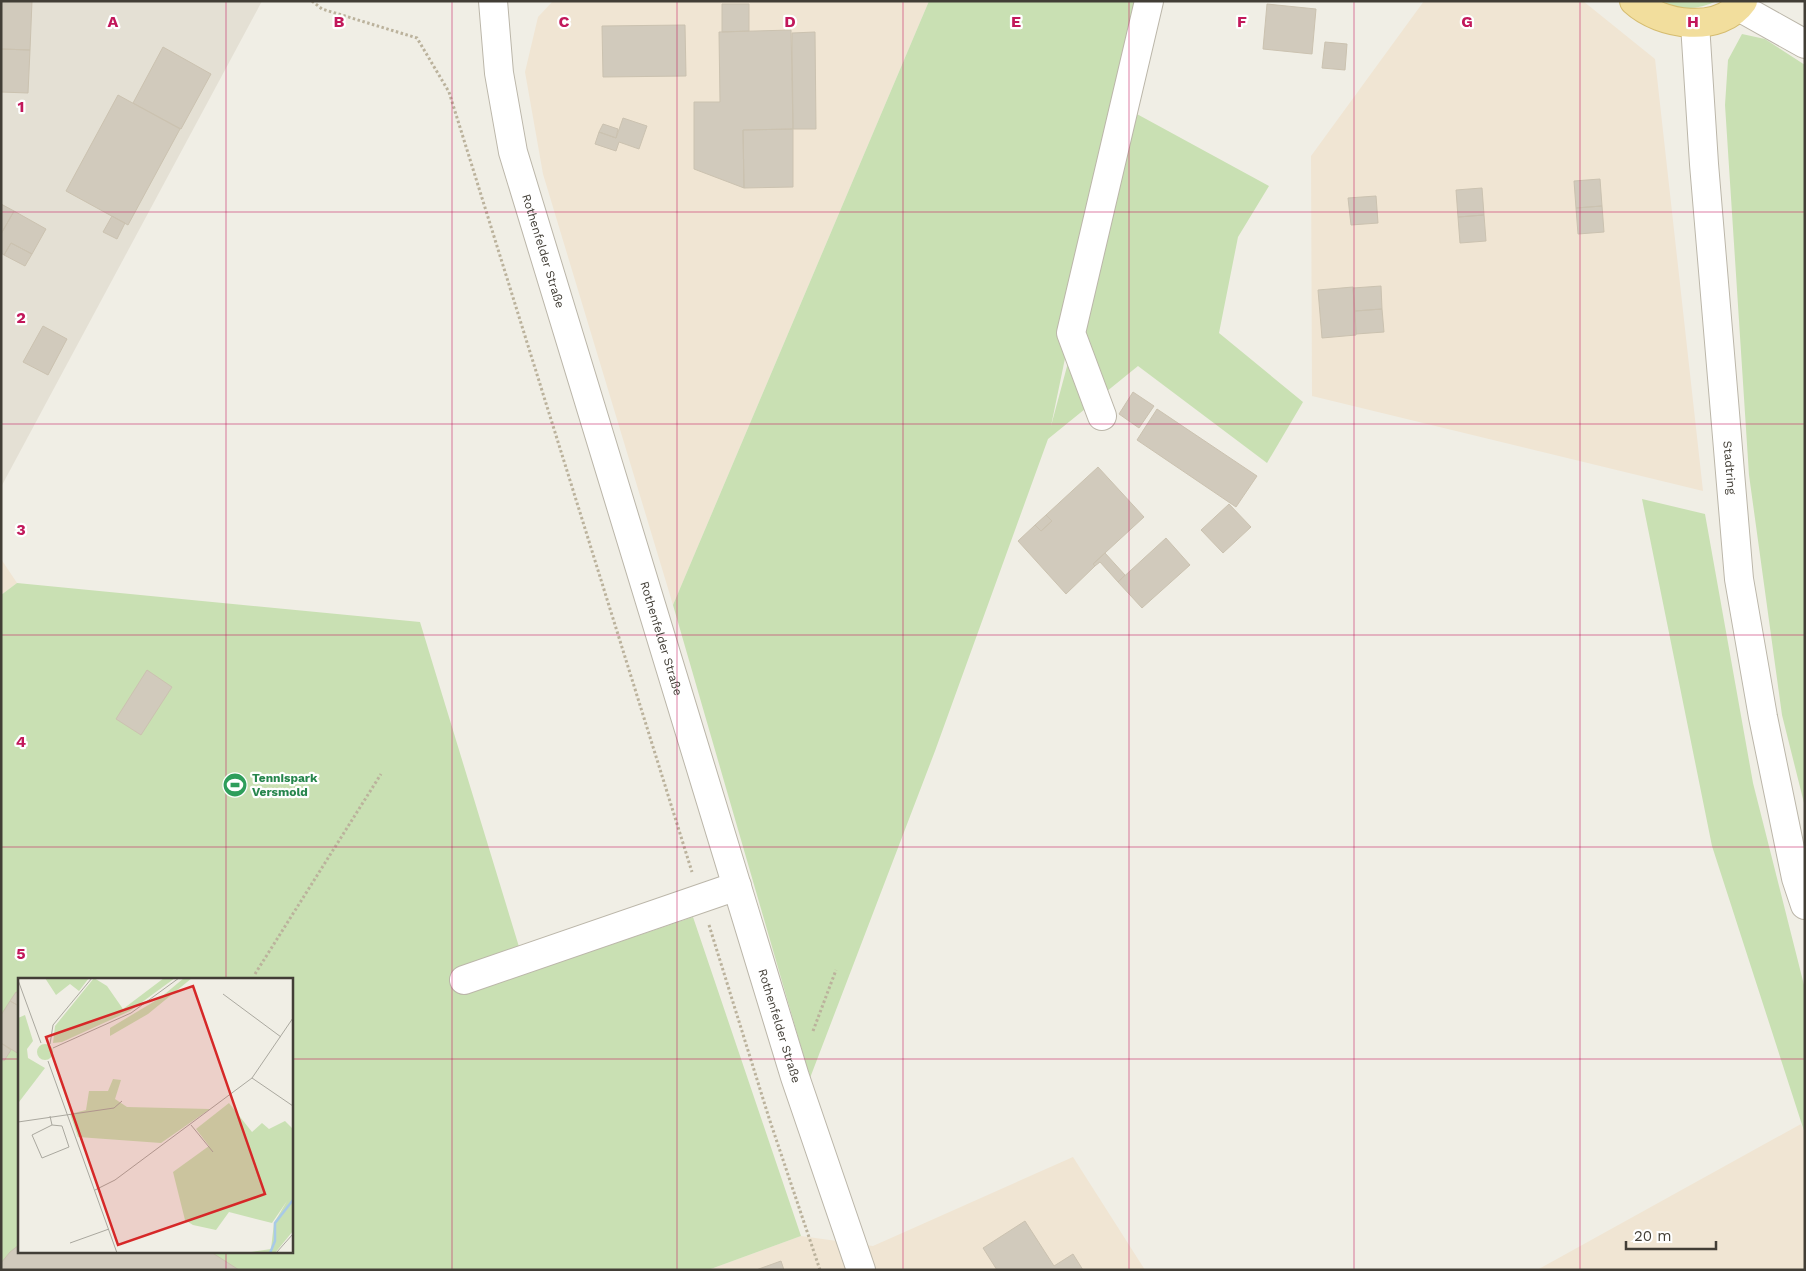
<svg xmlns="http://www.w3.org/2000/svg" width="1806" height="1271" font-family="'Work Sans',sans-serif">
<rect width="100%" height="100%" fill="#f0eee5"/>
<!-- residential -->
<path fill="#e4e0d4" d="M1,1h261l-261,486z"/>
<!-- commercial -->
<path fill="#f0e5d3" d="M553,1h376l-256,604 -130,-431 -18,-102 13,-55z
M1424,1h159l72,58 48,432 -391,-95 -1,-240z
M1,559l16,24 -16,12z
M1801,1124l4,10v136h-268z
M1073,1157l72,113h-437l93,-34 72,10z"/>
<!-- green -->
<path fill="#c9e0b3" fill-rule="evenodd" d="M929,1h210l-88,425 84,-313 134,73 -31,51 -19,96 84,69 -36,61 -129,-97 -90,73 -113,312 -125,327 -137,-473z
M1659,1h58c-19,9 -39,10 -58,0z
M1742,34l23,5 40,26v742l-23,-92 -33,-240 -24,-370 3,-45z
M1642,499l63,15 48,269 52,206v145l-93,-288z
M17,583l403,39 107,351 166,-56 108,319 -93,34h-707v-675zM19,980h272v272h-272z"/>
<!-- building -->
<path fill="#d1cabc" stroke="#cbc2b0" d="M1,1h31l-2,49 -29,-1z
M722,4h27v27l-27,1z
M1267,4l49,5 -4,45 -49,-5z
M685,25l1,51 -83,1 -1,-51z
M791,30l2,99 -50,1 1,58 -50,-19v-67h26l-1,-70z
M815,32l1,97h-23l-1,-96z
M1325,42l22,2 -2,26 -23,-2z
M163,47l48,27 -30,55 -48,-26z
M1,49l29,1 -2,43 -27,-1z
M118,95l62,34 -52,96 -62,-34z
M623,118l24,8 -8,23 -20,-7 -3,9 -21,-7 4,-12 17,6z
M603,124l15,5 -2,9 -17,-6z
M793,129v58l-49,1 -1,-58z
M1600,179l2,27 -26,2 -2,-27z
M1482,188l2,27 -26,2 -2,-27z
M1376,196l2,27 -27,2 -3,-27z
M1,204l13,7 -13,23z
M1602,206l2,26 -26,2 -2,-26z
M14,211l32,18 -14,25 -21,-11 -7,12 -3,-2v-19z
M1484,215l2,26 -26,2 -2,-26z
M112,216l13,7 -8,16 -14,-7z
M11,243l21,11 -7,12 -21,-11z
M1381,286l1,23 -27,2 -2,-23z
M1353,287l3,48 -34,3 -4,-48z
M1382,309l2,23 -28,2 -1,-23z
M43,326l24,13 -19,36 -25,-13z
M1133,392l21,14 -15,22 -20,-14z
M1157,409l100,67 -21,31 -99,-67z
M1098,467l46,50 -51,47 2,2 -29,28 -48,-53 17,-16 6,6 11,-10 -6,-6z
M1229,504l22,23 -28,26 -22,-23z
M1046,515l6,6 -11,10 -6,-6z
M1166,538l24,27 -48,43 -24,-26z
M1105,553l20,22 -7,7 -18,-20 -5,4 -2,-2z
M147,670l25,17 -31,48 -25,-16z
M16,992l3,1v13l-9,-5z
M10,1001l9,5v48l-18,-11v-28z
M1,1043l10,7 -7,11 -3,-2z
M1025,1221l29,45 19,-12 10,16h-86l-14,-22z
M19,1245v7h192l28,18h-238v-7l9,-11z
M781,1261l3,9h-28z"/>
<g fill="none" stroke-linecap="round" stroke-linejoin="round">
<defs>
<g id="minor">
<path id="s1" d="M493,1l6,72 14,79 282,925 66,193"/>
<path d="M1739,7l66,37"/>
<path id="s2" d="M1695,24l9,140 35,415 24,138 33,161 9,27"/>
<path d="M1102,416l-31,-83 78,-332"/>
<path d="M464,980l273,-94"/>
</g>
<path id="major" d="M1634,1c27,25 86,33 109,0"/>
</defs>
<!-- minor casing -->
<use href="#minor" stroke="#bbb6a9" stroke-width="30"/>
<!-- major casing -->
<use href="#major" stroke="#d5bc6f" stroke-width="30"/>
<!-- path -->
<path stroke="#bbb29c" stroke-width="3" stroke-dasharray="2.5 2.5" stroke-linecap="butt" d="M312,1l10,8 95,29 32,54 243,780
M709,925l60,193 51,152
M255,974l126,-200
M813,1031l23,-61"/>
<!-- minor -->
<use href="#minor" stroke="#fff" stroke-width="28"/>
<!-- major -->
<use href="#major" stroke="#f2de9d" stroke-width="28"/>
</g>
<!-- grid -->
<path fill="none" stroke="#c2185b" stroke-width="1" stroke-opacity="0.55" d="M226,1v979M452,1v1269M677,1v1269M903,1v1269M1129,1v1269M1354,1v1269M1580,1v1269M1,212h1804M1,424h1804M1,635h1804M1,847h1804M1,1059h18M291,1059h1514M226,1252v18"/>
<!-- icons -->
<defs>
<symbol id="stadium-disc" viewBox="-11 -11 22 22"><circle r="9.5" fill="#2e9e5b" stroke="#fff"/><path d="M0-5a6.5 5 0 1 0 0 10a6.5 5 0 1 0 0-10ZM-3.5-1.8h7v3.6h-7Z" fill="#fff"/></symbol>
</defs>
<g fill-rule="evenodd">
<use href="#stadium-disc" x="221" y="771" width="28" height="28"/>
</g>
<g text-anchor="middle" stroke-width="4.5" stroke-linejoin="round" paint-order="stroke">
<!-- street labels -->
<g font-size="12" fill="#423e36" stroke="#fff">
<text dy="4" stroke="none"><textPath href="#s1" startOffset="256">Rothenfelder Straße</textPath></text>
<text dy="4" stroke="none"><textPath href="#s2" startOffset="445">Stadtring</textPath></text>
<text dy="4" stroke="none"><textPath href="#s1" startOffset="661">Rothenfelder Straße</textPath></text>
<text dy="4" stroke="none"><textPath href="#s1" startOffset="1066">Rothenfelder Straße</textPath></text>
</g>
<!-- leisure labels -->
<g font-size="12" font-weight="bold" fill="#27864d" stroke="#fff" text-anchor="start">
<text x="252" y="782">Tennispark<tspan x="252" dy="14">Versmold</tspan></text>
</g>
</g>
<!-- overview -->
<g transform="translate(18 978)">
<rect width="275" height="275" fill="#f0eee5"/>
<path d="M27,0h44l-10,13 -9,-7 -14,11zM76,0l13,8 16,23 41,-31h11l-45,33 -68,31 -9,1 2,-17zM166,0h8l-44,36 -38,22v-8l50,-30zM7,37l8,26 -6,8 1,9 17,10 -26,34 -1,-84zM19 74a8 8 0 1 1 16 0a8 8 0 1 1-16 0ZM95,101l8,1 -6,19 12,8 83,2 -49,34 -83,-6 -8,-23 16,-4 3,-19h19zM211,125l23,29 10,-9 7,6 16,-8 8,8v102l-18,22h-30l26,-4 3,-26 13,-22 -15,22 -43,-11 -13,18 -23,-5 -8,-5 -12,-48 36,-26 -13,-17z" fill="#c9e0b3"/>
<path fill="none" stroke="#a8cae7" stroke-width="2.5" d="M252,275l5,-12v-18l18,-23"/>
<path fill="none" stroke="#aaa89f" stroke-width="1" d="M0,2l23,63M205,16l58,43M32,66l3,-19 39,-47M35,70l78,-35 48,-35M30,83l69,192M234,100l41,28M32,138l2,9 10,1 7,21 -27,11 -10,-23 20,-10M0,144l96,-14 8,-7M173,147l22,27M77,212l20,-10 137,-102 41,-60M52,265l39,-14M258,275l17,-19"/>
<path fill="#d62828" fill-opacity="0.15" stroke="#d62828" stroke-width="2.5" d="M175,8l72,208 -147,51 -72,-208z"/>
<rect width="275" height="275" fill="none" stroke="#423e36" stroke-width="2.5"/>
</g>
<g font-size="16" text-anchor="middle" font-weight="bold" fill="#c2185b" stroke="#fff" stroke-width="4.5" stroke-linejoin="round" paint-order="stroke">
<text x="113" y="27">A</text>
<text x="339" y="27">B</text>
<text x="564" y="27">C</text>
<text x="790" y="27">D</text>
<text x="1016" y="27">E</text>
<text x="1242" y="27">F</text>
<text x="1467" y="27">G</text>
<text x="1693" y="27">H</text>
<text x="21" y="112">1</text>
<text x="21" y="323">2</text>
<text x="21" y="535">3</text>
<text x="21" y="747">4</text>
<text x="21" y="959">5</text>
</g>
<!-- border -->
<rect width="1806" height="1271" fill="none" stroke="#423e36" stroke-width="5"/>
<!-- scale -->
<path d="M1626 1241v8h90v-8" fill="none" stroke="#423e36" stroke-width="2.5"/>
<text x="1634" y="1241" font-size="15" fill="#423e36" stroke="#ffffff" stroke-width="4" paint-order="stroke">20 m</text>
</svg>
